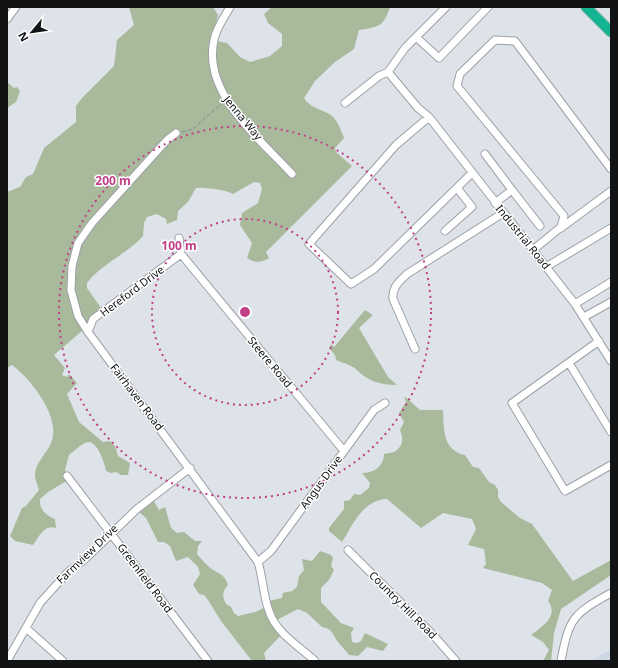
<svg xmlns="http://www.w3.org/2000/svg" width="618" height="668" font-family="'Noto Sans',sans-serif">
<rect width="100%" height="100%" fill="#dee3e9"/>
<!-- built -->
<path fill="#ced8e4" d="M611,649v12h-20z"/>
<!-- green -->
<path fill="#a8ba9b" d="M129,7h84l5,8 -6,25 15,3 13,14 10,5 20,-6 12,-10v-12l-14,-11 -4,-9 8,-7h118c-6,20 -12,20 -31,23l-5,19 -19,13 -20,19 -11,17c8,12 18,10 28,18 6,5 9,15 12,22l-9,10 1,4 16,14 -86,86 3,6c-8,5 -14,5 -22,0l5,-15 -12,-18 2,-12 16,-10 4,-14 -2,-6 -6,-1 -21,12c-6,-4 -30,-7 -37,-6l-8,14 -10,9 -1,9 -10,4 -1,-5 -9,-5 -10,3 -3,6 -1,13c-16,18 -43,29 -56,47v5l17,24 -50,43 11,13 -3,7 5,2 2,-3 8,9 -10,11 12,28 24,20 7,-1 5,5 3,10 12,7 -2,12h-7l-5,-3 -5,1 -5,-2c-1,-8 -9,-30 -18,-29 -6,1 -14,9 -19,13l-4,15 5,9 -22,13 -8,7c-1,11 6,16 15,20l1,9c-12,-4 -17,9 -23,17l-18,-4 -5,-5 12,-28 4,-2 13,-16c-1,-4 -4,-10 -4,-14 -1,-12 12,-23 16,-33 11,-25 -20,-64 -39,-78l-5,3v-176l13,-5 6,-10 7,-3 11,-26 32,-26v-16l6,-8 32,-32 3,-26 17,-15z
M7,82l7,6 3,-1 3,4 -4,11 -9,6z
M365,310l8,5 -14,13 29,49 9,8c-17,0 -30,-4 -41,-16 -5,-4 -15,-7 -20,-9l-1,-5 -6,-7 2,-4 3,3z
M404,396l16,14h23c1,19 -1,40 22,45l8,12 6,1 10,14 6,3 3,5v7l3,5 19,16 12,6 41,57 38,-21v15l-50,34 -7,24 -3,28h-8l6,-11 -6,-8 -12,-7c12,-9 28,-19 17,-34l4,-11 -10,-7 -59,-15 3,-4 -2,-15 -16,-4 8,-16 -4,-10 -29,-6 -22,15 -34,-29c-24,1 -34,25 -45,43l-13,-11v-3l15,-19v-8l6,-1 4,-6 6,1 9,-7 1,-5 -8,-10c12,0 22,-7 22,-19l10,-2c9,-6 10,-12 6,-22l4,-8 -5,-9 7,-11z
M152,498l7,12 6,-3 6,21 6,5 7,-1 11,9h7l-4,5 -1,8c3,4 7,8 11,12 7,7 16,6 20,19 -6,6 -6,12 -2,19l5,3 3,6 4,3 17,-4 13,-6 1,-5 13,-3 1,-5 9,-2 5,-4 2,-11 5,-6 -2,-11 10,2 8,-10 11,4 2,3 -2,8 3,4 -5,10 -8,8v14l20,21 13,5 -3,5 1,9 5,1 4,-2 4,-8 23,11 -5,7 -16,-4 -9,9 -9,-1c-3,-4 -8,-9 -11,-13 -5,-7 -6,-14 -16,-15l-15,-14 -9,-4 -21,11 7,12 -20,21 2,8h-14l-31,-40 -13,-21 -4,-5 -5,-1 -6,-9 7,-11 -2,-7 -10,-10 -12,4 -6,-15 -6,-4h-6l-12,-24 -9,-8z"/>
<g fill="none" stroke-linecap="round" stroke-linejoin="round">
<defs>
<path id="minor" d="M230,7c-6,11 -14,21 -16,33 -12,53 46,99 78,134
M446,7l-41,41 -17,24 30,36 11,9 146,187 36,57
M7,19l9,-12
M416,37l23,21 49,-51
M345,103l34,-27 9,-4
M429,117l-33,28 -87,99 42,40 23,-15 98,-96
M176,133l-9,7 -75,83 -14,20 -6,23 -1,24 7,26 10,16 170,230c5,16 5,33 11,49 7,22 30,35 46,50
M485,154l27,36 -17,13
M512,190l28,36
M561,228l50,-37
M445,231l27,-24 -15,-19
M179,238l2,16
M533,250l28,-23 3,-11 -107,-130 3,-12 35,-34 20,1 96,128
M181,254l163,197
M546,267l65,-39
M575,304l36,-22
M584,317l27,-15
M88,332l5,-13 88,-65
M599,341l-87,62 53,88 46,-26
M415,349l-22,-50c-1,-12 6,-17 14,-25l96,-61
M569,363l42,69
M67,476l141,185
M348,550l86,86 22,25
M258,562l13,-11 103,-141 11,-7
M26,628l37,33
M7,661l33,-58 28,-31 16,-12 53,-51 53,-41
M561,661c8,-43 12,-47 50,-68"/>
<path id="highway" d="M586,7l25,25"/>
</defs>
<!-- minor casing -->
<use href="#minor" stroke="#9ca1a6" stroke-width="9"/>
<!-- highway casing -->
<use href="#highway" stroke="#c1c2c2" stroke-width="12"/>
<!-- path -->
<path stroke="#84888c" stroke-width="1" stroke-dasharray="4 2" stroke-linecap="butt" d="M182,132l11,-3 28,-25"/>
<!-- minor -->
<use href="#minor" stroke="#fff" stroke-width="7"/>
<!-- highway -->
<use href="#highway" stroke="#14b492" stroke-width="10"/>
</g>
<!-- distance rings -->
<g fill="none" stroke="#c13f87" stroke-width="2" stroke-dasharray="2 4">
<circle cx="245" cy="312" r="93"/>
<circle cx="245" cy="312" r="186"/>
</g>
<g text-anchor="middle" stroke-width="3" stroke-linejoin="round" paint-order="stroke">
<!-- street labels -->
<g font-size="11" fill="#111315" stroke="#fff">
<text transform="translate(243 118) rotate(50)" y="4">Jenna Way</text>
<text transform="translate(523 237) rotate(51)" y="4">Industrial Road</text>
<text transform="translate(132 291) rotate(-37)" y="4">Hereford Drive</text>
<text transform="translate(270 362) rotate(50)" y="4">Steere Road</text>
<text transform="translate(137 397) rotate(53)" y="4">Fairhaven Road</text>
<text transform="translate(321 482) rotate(-54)" y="4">Angus Drive</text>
<text transform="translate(87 554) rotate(-44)" y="4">Farmview Drive</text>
<text transform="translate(145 578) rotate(53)" y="4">Greenfield Road</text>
<text transform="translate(403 605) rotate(45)" y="4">Country Hill Road</text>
</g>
</g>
<circle cx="245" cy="312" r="6" fill="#c13f87" stroke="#fff" stroke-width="2"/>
<g font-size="12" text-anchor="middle" font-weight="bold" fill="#c13f87" stroke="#fff" stroke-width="3" stroke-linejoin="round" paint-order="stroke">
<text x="113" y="185">200 m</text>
<text x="179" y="250">100 m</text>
</g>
<!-- border -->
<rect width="618" height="668" fill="none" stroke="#111315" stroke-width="16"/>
<!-- north arrow -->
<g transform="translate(32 32) rotate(241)" stroke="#ffffff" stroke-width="3" paint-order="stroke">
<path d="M0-3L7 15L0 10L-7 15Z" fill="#111315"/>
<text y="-6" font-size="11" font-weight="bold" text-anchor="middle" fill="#111315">N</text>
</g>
</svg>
